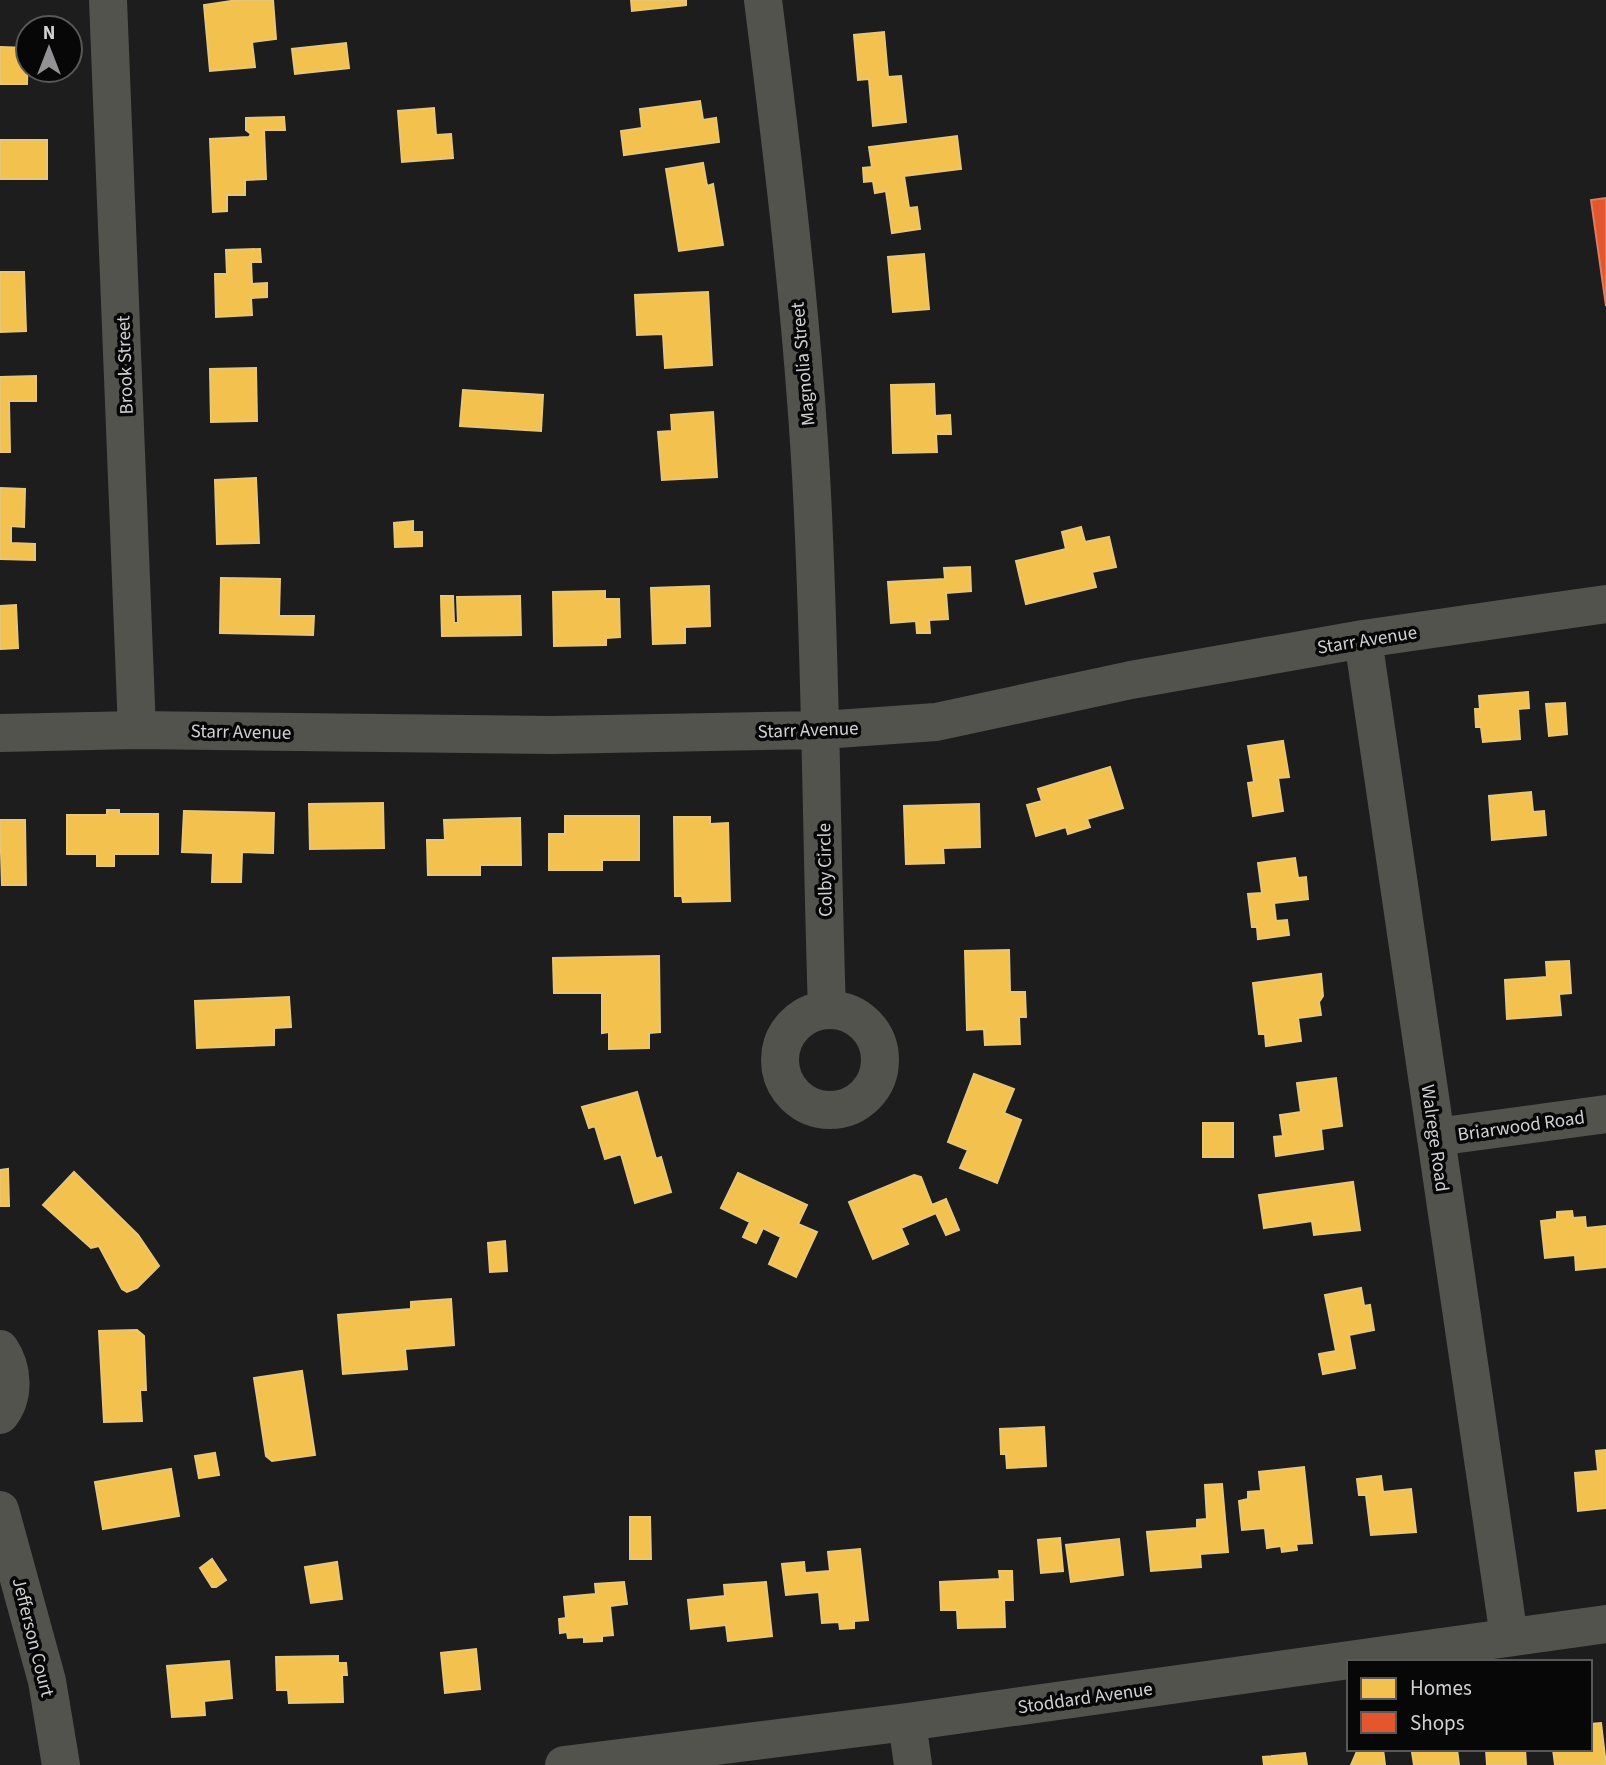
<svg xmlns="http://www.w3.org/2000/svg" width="1606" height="1765" font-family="'Source Sans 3',sans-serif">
<rect width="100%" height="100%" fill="#1d1d1e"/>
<!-- homes -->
<path fill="#f2c14e" stroke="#e8c676" stroke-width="2" d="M238,0h35l3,39 -24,3 3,25 -45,4 -6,-66z
M631,0h55v5l-54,6z
M884,32l4,45 13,-1 5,46 -33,4 -4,-47 -11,1 -4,-45z
M346,43l3,25 -54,6 -3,-25z
M0,47l28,1 -1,36h-27z
M700,101l3,19 13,-2 3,24 -95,13 -3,-24 21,-3 -2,-19z
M434,108l2,27 15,-1 2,24 -51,4 -4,-51z
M284,117l1,13h-21l2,49 -21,1v15h-18v16l-14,1 -3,-73 39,-2 2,-3 -5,-4v-12z
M957,136l4,33 -57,7 5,32 8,-1 3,22 -28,4 -6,-42 -11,2 -2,-12 -9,1 -1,-14 9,-1 -3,-20z
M0,140h47v39h-47z
M703,163l4,23 6,-2 10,61 -44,6 -13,-82z
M260,249l1,13h-10l1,22 15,-1v14l-16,1 1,17 -36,2 -1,-43h12l-1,-24z
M924,254l5,55 -36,3 -5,-55z
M0,272h24l2,59 -26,1z
M708,292l4,73 -47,3 -2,-34 -26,1 -2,-40z
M256,368l1,53 -46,1 -1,-53z
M36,376v25h-27l1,51h-10v-75z
M934,384l1,32 15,-1 1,19h-15l1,18 -44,1 -2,-68z
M463,390l80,5 -2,36 -81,-5z
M713,412l4,65 -55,3 -4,-48 14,-1 -1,-16z
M256,478l3,65 -42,1 -2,-64z
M0,488l25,1 -1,38 -13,-1v17l24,1v16l-35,-1z
M413,521v11h9v14l-27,1 -1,-24z
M1081,527l4,15 24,-5 7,30 -24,5 4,15 -70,17 -10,-43 50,-12 -4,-17z
M970,567l1,24 -25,2 2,26 -19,1 1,13h-13l-1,-12 -25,2 -3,-41 57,-3 -1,-11z
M221,578l59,1 -1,37h35l-1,19 -93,-2z
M709,586l1,40 -25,1v16l-32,1 -2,-56z
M605,591v8h14l1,38 -14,1v7l-52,1 -1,-54z
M441,596h12l1,27h4l-1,-26 63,-1 1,39 -79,1z
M16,605l2,43 -18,1v-43z
M1528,692l1,16 -11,1 2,30 -37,3 -2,-15h-5l-1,-18h5l-1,-13z
M1565,703l2,31 -18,2 -3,-32z
M1283,741l6,36 -11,1 5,33 -30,5 -5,-33 6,-1 -6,-36z
M1110,767l13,41 -36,11 3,8 -22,7 -2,-7 -30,9 -9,-31 15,-4 -4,-12z
M1531,792l2,20 11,-1 2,24 -54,5 -3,-44z
M383,803l1,45 -74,1 -1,-45z
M979,804l1,43 -37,1 1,15 -38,1 -2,-58z
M107,810h12v4h39v40h-44v12h-17v-12h-30v-39h40z
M184,811l90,2 -1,40 -31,-1 -1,30h-29l1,-29 -31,-1z
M565,816h74v44h-37v10h-53v-36h16z
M674,817h36v7l18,-1 2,78 -47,1 -1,-6h-7z
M520,818l1,47h-41v10h-52l-1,-35h18l-1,-20z
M0,820h25l1,65h-24z
M1295,858l3,20 8,-1 2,22 -34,4 2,18 11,-1 2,15 -31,4 -1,-12h-5l-4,-33 14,-1 -4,-30z
M1009,950l1,42h15l1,25h-7l1,27 -35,1 -1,-16 -17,1 -2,-79z
M659,956l1,76 -11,1v15l-40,1v-17l-7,1v-40h-48l-1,-35z
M1569,961l2,32 -12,1 2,21 -54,4 -2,-39 42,-3 -1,-15z
M1321,974l2,22 -4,6 2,13 -23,3 3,23 -35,5 -1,-12h-6l-6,-51z
M289,997l2,30 -17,1v17l-77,3 -2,-47z
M974,1074l40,15 -10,24 17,7 -24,63 -37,-15 8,-18 -20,-8z
M1336,1078l6,48 -21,3 2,20 -47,7 -2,-19 9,-1 -3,-21 21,-3 -4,-29z
M637,1092l19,67 5,-2 10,35 -36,11 -14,-49 -16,5 -10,-33 -6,2 -7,-21z
M1203,1123h30v34h-30z
M8,1169l1,37h-9v-36z
M74,1172l64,63 21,31 -22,22 -10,4 -5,-3 -23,-43 -8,2 -48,-43z
M738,1173l69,32 -9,19 19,8 -21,45 -27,-13 12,-27 -18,-9 -7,15 -13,-6 7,-15 -29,-14z
M914,1175l7,2 11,28 14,-6 13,31 -13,5 -10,-22 -35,15 7,16 -35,15 -24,-57z
M1353,1182l7,48 -46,5 -2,-14 -48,7 -5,-33z
M1572,1211l1,7 12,-1 1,11 20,-2v41l-30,3 -1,-15 -30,3 -4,-37 16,-2v-7z
M505,1241l2,30 -17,1 -2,-29z
M1361,1288l3,18 6,-1 4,25 -25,5 6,33 -32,6 -4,-20 17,-3 -11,-56z
M451,1299l3,46 -49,4 2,20 -64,5 -5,-59 73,-6v-7z
M137,1330l7,6 2,54h-6l2,31 -38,1 -5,-91z
M302,1371l13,84 -43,6 -6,-5 -12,-78z
M1044,1427l2,39 -39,2 -1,-14h-5l-1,-25z
M1606,1450v58l-28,3 -3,-38 23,-2 -2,-20z
M215,1453l4,22 -20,3 -4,-22z
M1304,1467l8,76 -16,1 1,6 -15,2 -1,-6 -14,2 -2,-20 -23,2 -3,-29 9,-2v-7l13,-1 -2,-19z
M171,1469l8,47 -76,13 -8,-47z
M1381,1476l2,16 28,-3 5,43 -45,3 -5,-40h-7l-2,-16z
M1222,1484l6,68 -28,2 1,13 -50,4 -4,-39 50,-4v-8l10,-1 -2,-34z
M630,1517h20l1,42h-21z
M1060,1538l3,33 -22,2 -3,-33z
M1119,1539l4,36 -52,7 -5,-37z
M860,1549l8,71 -14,1v7l-14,1 -1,-7 -17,1 -3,-31 -33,3 -4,-31 22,-2 1,11 25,-2 -2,-19z
M212,1559l14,21 -10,7h-4l-12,-19z
M337,1562l5,37 -31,4 -6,-36z
M999,1571h13l1,29h-9l1,27 -47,1 -1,-18h-16l-1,-28 60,-3z
M624,1582l3,22 -17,2 3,29 -11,1v5l-18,1v-5l-16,1 -1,-6 -7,1 -1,-14 7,-1 -2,-21 32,-3 -1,-10z
M766,1582l6,54 -44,5 -2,-16 -35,4 -3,-29 37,-4 -1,-11z
M476,1649l4,40 -35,4 -4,-40z
M338,1656v7h8l1,12h-5l1,27 -54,1 -1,-13h-11l-1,-33z
M229,1661l3,37 -28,3 1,14 -33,2 -5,-51z
M1601,1723l5,42h-51l-2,-16h37v-25z
M1358,1749h25l2,16h-34z
M1431,1749h26l2,16h-45l-2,-13z
M1486,1749h39l1,16h-39z
M1305,1753l2,12h-43l-1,-8z"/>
<!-- shops -->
<path fill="#e4572e" stroke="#de7c60" stroke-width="2" d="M1606,198v108l-15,-106z"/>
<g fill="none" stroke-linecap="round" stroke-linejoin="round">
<!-- minor -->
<path stroke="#52534d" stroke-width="38" d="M108,0l29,730
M763,0c20,158 39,316 48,475 10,178 10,356 16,535
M1363,639l146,998
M0,733l137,-3 415,5 270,-5 114,-8 195,-42 232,-41 243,-35
M780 1060a50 50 0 1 1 100 0a50 50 0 1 1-100 0Z
M1436,1137l170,-23
M0,1349c13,19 15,47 0,66
M0,1510l47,171 14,84
M907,1722l6,43
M564,1765l343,-43 699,-98"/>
</g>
<g text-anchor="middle" stroke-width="7" stroke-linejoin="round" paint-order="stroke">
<!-- street labels -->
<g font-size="19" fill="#d1d1d3" stroke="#070708">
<text transform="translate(802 364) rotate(-95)" y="7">Magnolia Street</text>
<text transform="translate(124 365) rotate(-92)" y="7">Brook Street</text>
<text transform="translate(1367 639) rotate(-9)" y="7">Starr Avenue</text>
<text transform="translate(808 729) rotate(-2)" y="7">Starr Avenue</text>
<text transform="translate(241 731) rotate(1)" y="7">Starr Avenue</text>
<text transform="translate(824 870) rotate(-91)" y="7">Colby Circle</text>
<text transform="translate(1521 1125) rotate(-8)" y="7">Briarwood Road</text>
<text transform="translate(1436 1138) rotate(82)" y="7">Walrege Road</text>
<text transform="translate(34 1637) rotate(76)" y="7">Jefferson Court</text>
<text transform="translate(1085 1697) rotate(-8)" y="7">Stoddard Avenue</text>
</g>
</g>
<!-- legend -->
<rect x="1347" y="1660" width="245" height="91" fill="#070708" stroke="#585859" stroke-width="2"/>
<rect x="1361" y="1678" width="35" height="21" fill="#f2c14e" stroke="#585859" stroke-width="2"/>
<text x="1410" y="1695" font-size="21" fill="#d1d1d3">Homes</text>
<rect x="1361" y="1712" width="35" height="21" fill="#e4572e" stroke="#585859" stroke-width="2"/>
<text x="1410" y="1730" font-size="21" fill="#d1d1d3">Shops</text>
<!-- north arrow -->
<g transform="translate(49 49)"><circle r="33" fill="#070708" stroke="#585859" stroke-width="2"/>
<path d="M0-5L12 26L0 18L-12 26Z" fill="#929294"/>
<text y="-10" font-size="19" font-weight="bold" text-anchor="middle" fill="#d1d1d3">N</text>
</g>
</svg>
